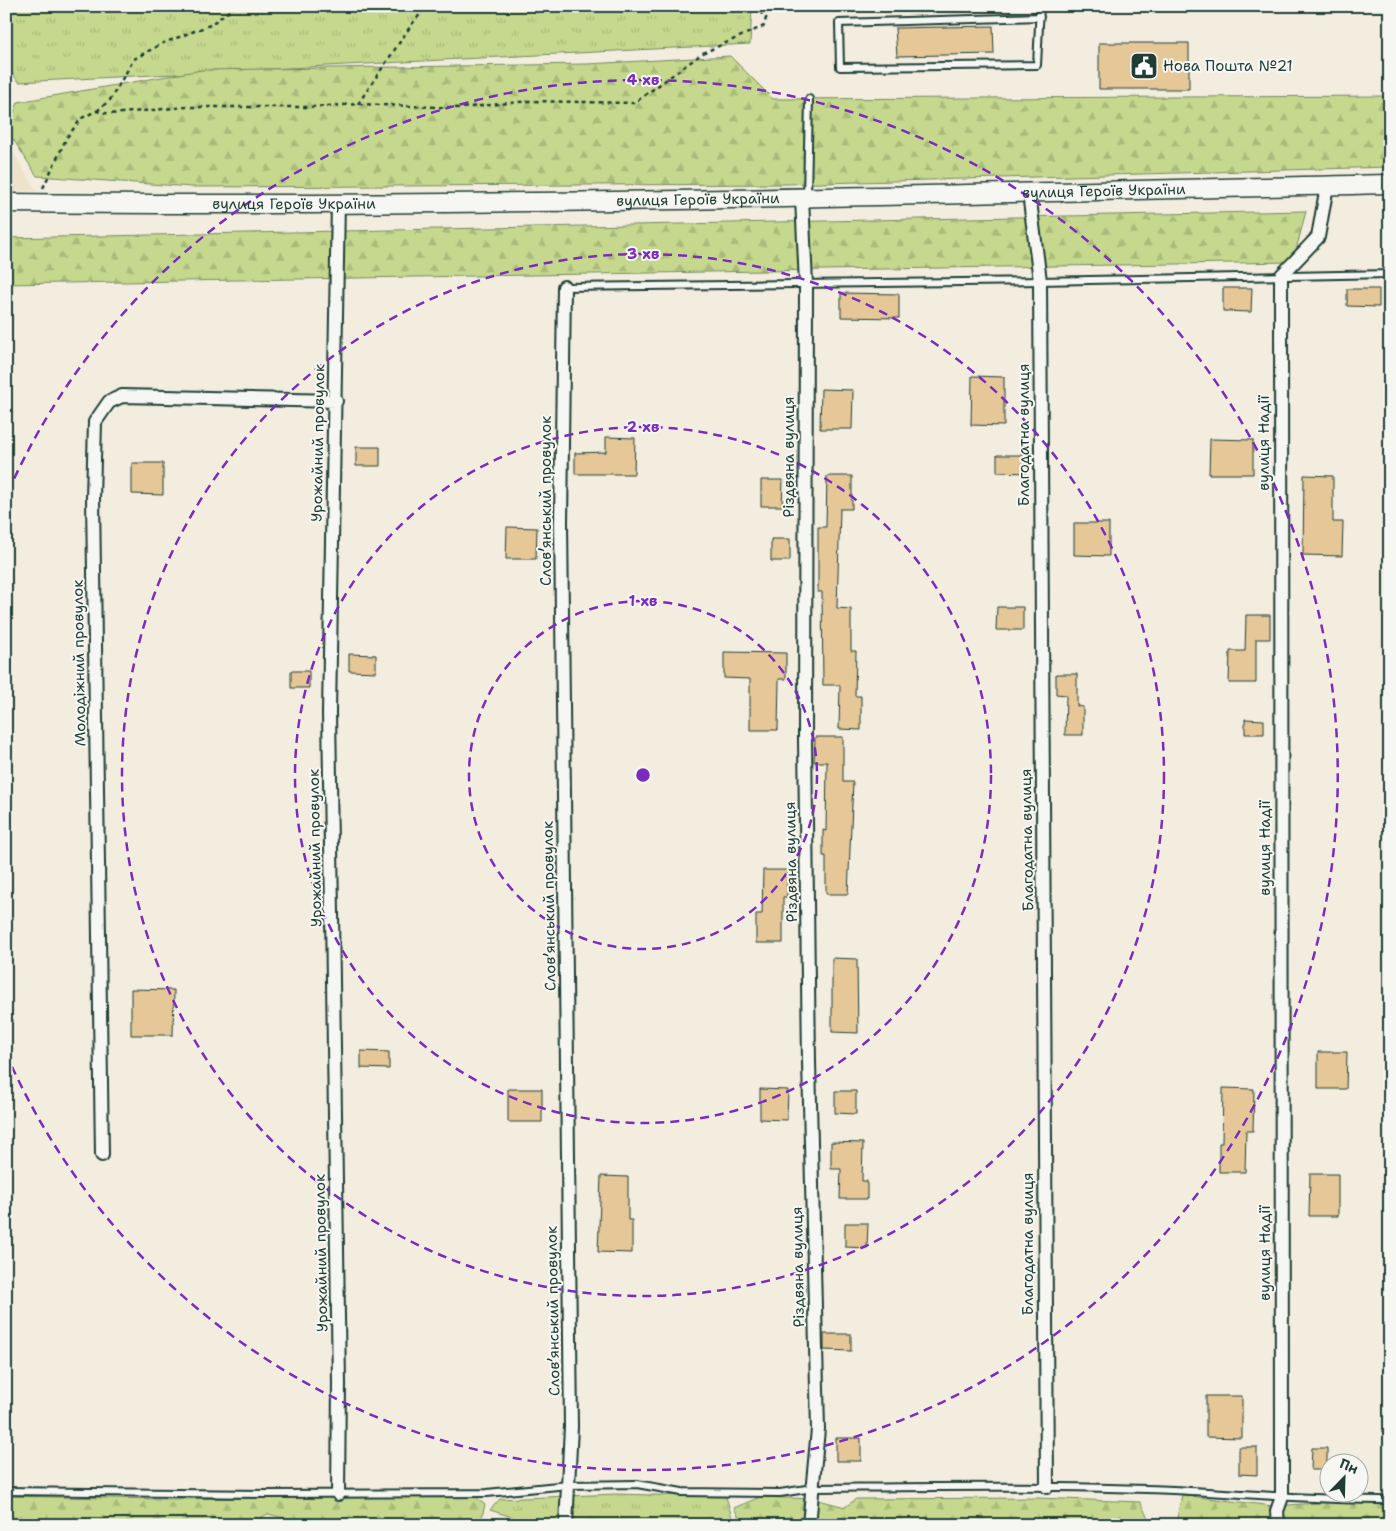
<svg xmlns="http://www.w3.org/2000/svg" width="1396" height="1531" font-family="'Shantell Sans',sans-serif">
<defs>
<pattern id="grass-tufts" width="24" height="20" patternUnits="userSpaceOnUse" patternTransform="scale(1.25)"><rect width="24" height="20" fill="#c5d88d"/><path d="M3 7l-1-3M5 7V3M7 7l1-3M15 17l-1-3M17 17v-4M19 17l1-3" fill="none" stroke="#a9ba7a"/></pattern>
<pattern id="forest-firs" width="22" height="20" patternUnits="userSpaceOnUse" patternTransform="scale(1.25)"><rect width="22" height="20" fill="#c5d88d"/><path d="M5 1l3.5 6h-7zM16 11l3.5 6h-7z" fill="#a9ba7a"/></pattern>
</defs>
<rect width="100%" height="100%" fill="#f3ede0"/>
<filter id="ink" filterUnits="userSpaceOnUse"><feTurbulence type="fractalNoise" baseFrequency=".02" numOctaves="2"/><feDisplacementMap in="SourceGraphic" scale="10" xChannelSelector="R" yChannelSelector="G"/><feConvolveMatrix kernelMatrix="1 2 1 2 8 2 1 2 1" color-interpolation-filters="sRGB"/></filter>
<g filter="url(#ink)">
<!-- built -->
<path fill="#efe2ca" d="M6,141l31,50h-31z"/>
<!-- grass -->
<path fill="url(#grass-tufts)" stroke="#728a60" d="M6,6h746l-2,38 -731,38 -13,-16z
M616,1494l110,3 8,27 -127,1 -82,-4 -35,-11 10,-11z"/>
<!-- forest -->
<path fill="url(#forest-firs)" stroke="#728a60" d="M730,56l43,43 617,-3v71l-603,17 -595,3 -155,-11 -30,-46 11,-28 184,-32 386,-6z
M1306,211l-13,51 -1287,22v-46z
M1182,1495l91,11 59,-4 58,2v21h-210l-4,-3z
M6,1496l155,3 314,-3 10,9 -4,15 -174,4 -39,-10 -21,11 -199,-3 -42,2z
M760,1497l55,2 30,8 11,-8 182,-1 102,4 10,20 -16,3h-391l-9,-17z"/>
<!-- building -->
<path fill="#e5c798" stroke="#1f3d34" d="M993,26l1,28 -97,2 -2,-28z
M1099,43h90v46h-90z
M1223,288h29l-1,24 -28,-1z
M1347,289h32v18l-32,-1z
M841,293l58,1v24l-58,-1z
M972,376l32,1v49l-33,-1z
M821,389l32,1 -1,39h-32z
M606,437l29,1 -1,36h-59v-21l31,-1z
M1210,439l43,1v34h-44z
M356,447h24v19h-24z
M997,455h30v18l-30,-1z
M132,463h31v32l-31,-1z
M1304,475l29,1v46h10l-1,34 -39,-1z
M827,476h25v33h-12l-3,99 14,1v42h5l-1,45h6v34l-22,-1 1,-44h-17l-1,-93h-4v-65h8z
M761,480h22l-1,26h-21z
M1074,523h35v33l-35,-1z
M507,527l30,1 -1,31h-30z
M771,539h19v22h-19z
M997,607h26v23h-27z
M1246,615h24v24h-14v44h-27l1,-32h15z
M724,652l62,1v26h-7l-1,51h-28v-51l-26,-1z
M349,654l27,1v17l-27,-1z
M291,671h18v17h-18z
M1056,674h21v32l6,1v28h-18l1,-40 -10,-1z
M1245,719l19,1v14h-19z
M815,737h28v45h10l-5,112h-22v-38h-3v-26l3,1 1,-69h-13z
M763,870h24v27h-4v46h-27v-29h6z
M832,958l25,1 1,74 -26,-1z
M131,989l43,1 -1,45h-42z
M361,1051l28,1v17l-28,-1z
M1318,1052h29l-1,37h-28z
M1223,1088l31,1 -1,42h-7l-1,41h-26v-29h3z
M508,1089h34v33h-34z
M760,1089l28,1 -1,30 -27,-1z
M835,1091h21v23l-21,-1z
M831,1142l32,1 -1,38h5v18h-27l1,-30h-10z
M1310,1174h28v42h-29z
M601,1176l27,1v43h4v33l-34,-1z
M845,1223h23l-1,25 -22,-1z
M824,1334h27v17l-27,-1z
M1206,1396h36v42l-36,-1z
M836,1438h25v23h-25z
M1239,1447h18v28l-18,-1z
M1312,1448h15v22h-16z"/>
<g fill="none" stroke-linecap="round" stroke-linejoin="round">
<defs>
<path id="service" d="M1040,17l-201,6 1,44 197,-2 3,-59
M807,197l2,-98
M564,287l476,-6 350,-7
M6,1491l261,3 220,-1 81,-8 69,-1 45,8 98,1 33,-5c120,-1 240,-3 360,2 73,4 144,10 217,10"/>
<path id="minor" d="M1029,193l11,88 7,1206
M802,198l4,86 -1,456 4,322 9,367 -9,96
M564,287l-3,236 10,904 -5,98
M102,1155l-9,-657 2,-76 14,-20 13,-6 214,5
M338,1494l1,-111 -10,-671 9,-510
M1278,1525l-1,-14 5,-14 -1,-1221 37,-39 9,-51"/>
<g id="secondary">
<path id="s1" d="M6,203c461,5 923,-8 1384,-19"/>
</g>
</defs>
<!-- service casing -->
<use href="#service" stroke="#1f3d34" stroke-width="10"/>
<!-- minor casing -->
<use href="#minor" stroke="#1f3d34" stroke-width="16"/>
<!-- secondary casing -->
<use href="#secondary" stroke="#1f3d34" stroke-width="21"/>
<!-- path -->
<path stroke="#1f3d34" stroke-width="2.5" stroke-dasharray="4 4" stroke-linecap="butt" d="M754,6l13,13
M358,104l54,-80 15,-18
M97,111l13,-11 24,-41 27,-15 49,-19 26,-19
M43,188l24,-51 15,-19 14,-7 14,3 76,-7h123l49,-3 103,4 68,-7 105,2 69,-50 61,-27 5,-20"/>
<!-- service -->
<use href="#service" stroke="#f6f6f2" stroke-width="6"/>
<!-- minor -->
<use href="#minor" stroke="#f6f6f2" stroke-width="12"/>
<!-- secondary -->
<use href="#secondary" stroke="#f6f6f2" stroke-width="18"/>
</g>
</g>
<!-- distance rings -->
<g fill="none" stroke="#7b2cbf" stroke-width="2.5" stroke-dasharray="9 6">
<circle cx="643" cy="775" r="174"/>
<circle cx="643" cy="775" r="348"/>
<circle cx="643" cy="775" r="521"/>
<path d="M8 492A695 695 0 1 1 8 1058"/>
</g>
<!-- icons -->
<defs>
<symbol id="civic-square" viewBox="-11 -11 22 22"><rect x="-9" y="-9" width="18" height="18" rx="4" fill="#1f3d34" stroke="#f6f6f2"/><path d="M-.6-6.5H3V-4.5H.6V-3L4-1V1h2V6H-6V1h2V-1L-.6-3ZM-1.2 2.5V6h2.4V2.5Z" fill="#fff"/></symbol>
</defs>
<g fill-rule="evenodd">
<use href="#civic-square" x="1128" y="50" width="32" height="32"/>
</g>
<g text-anchor="middle" stroke-width="4" stroke-linejoin="round" paint-order="stroke">
<!-- poi labels -->
<g font-size="15" fill="#1f3d34" stroke="#f6f6f2" text-anchor="start">
<text x="1163" y="71">Нова Пошта №21</text>
</g>
<!-- street labels -->
<g font-size="15" fill="#1f3d34" stroke="#f6f6f2">
<text dy="5" stroke="none"><textPath href="#s1" startOffset="1098">вулиця Героїв України</textPath></text>
<text dy="5" stroke="none"><textPath href="#s1" startOffset="692">вулиця Героїв України</textPath></text>
<text dy="5" stroke="none"><textPath href="#s1" startOffset="288">вулиця Героїв України</textPath></text>
<text transform="translate(1024 435) rotate(-90)" y="5">Благодатна вулиця</text>
<text transform="translate(318 443) rotate(-89)" y="5">Урожайний провулок</text>
<text transform="translate(1264 443) rotate(-90)" y="5">вулиця Надії</text>
<text transform="translate(789 457) rotate(-90)" y="5">Різдвяна вулиця</text>
<text transform="translate(546 501) rotate(-90)" y="5">Словʼянський провулок</text>
<text transform="translate(79 663) rotate(-91)" y="5">Молодіжний провулок</text>
<text transform="translate(1027 840) rotate(-91)" y="5">Благодатна вулиця</text>
<text transform="translate(315 848) rotate(-91)" y="5">Урожайний провулок</text>
<text transform="translate(1265 848) rotate(-90)" y="5">вулиця Надії</text>
<text transform="translate(791 862) rotate(-91)" y="5">Різдвяна вулиця</text>
<text transform="translate(549 906) rotate(-91)" y="5">Словʼянський провулок</text>
<text transform="translate(1028 1244) rotate(-90)" y="5">Благодатна вулиця</text>
<text transform="translate(321 1253) rotate(-91)" y="5">Урожайний провулок</text>
<text transform="translate(1265 1253) rotate(-90)" y="5">вулиця Надії</text>
<text transform="translate(798 1267) rotate(-91)" y="5">Різдвяна вулиця</text>
<text transform="translate(553 1311) rotate(-91)" y="5">Словʼянський провулок</text>
</g>
</g>
<circle cx="643" cy="775" r="8" fill="#7b2cbf" stroke="#f6f6f2" stroke-width="2.5"/>
<g font-size="15" text-anchor="middle" font-weight="bold" fill="#7b2cbf" stroke="#f6f6f2" stroke-width="4" stroke-linejoin="round" paint-order="stroke">
<text x="643" y="85">4 хв</text>
<text x="643" y="259">3 хв</text>
<text x="643" y="432">2 хв</text>
<text x="643" y="606">1 хв</text>
</g>
<!-- margin -->
<rect width="1396" height="1531" fill="none" stroke="#f6f6f2" stroke-width="25"/>
<rect x="12" y="12" width="1371" height="1506" fill="none" stroke="#1f3d34" stroke-width="2" filter="url(#ink)"/>
<!-- north arrow -->
<g transform="translate(1344 1478) rotate(23)"><circle r="24" fill="#f6f6f2" stroke="#a0aca6"/>
<path d="M0-4L9 19L0 12L-9 19Z" fill="#1f3d34"/>
<text y="-8" font-size="14" font-weight="bold" text-anchor="middle" fill="#1f3d34">Пн</text>
</g>
</svg>
